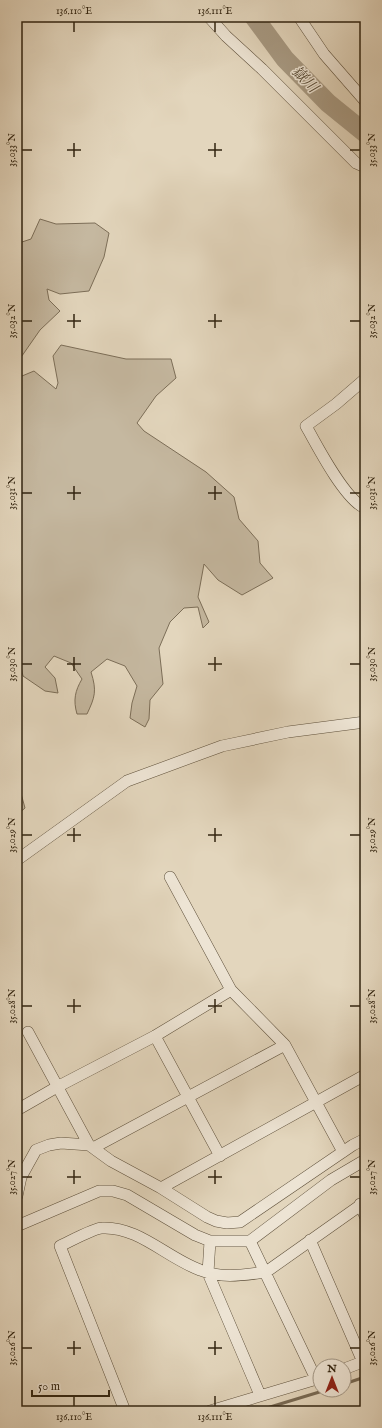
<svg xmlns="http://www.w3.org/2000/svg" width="382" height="1428" font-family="'IM FELL English','Noto Serif JP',serif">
<rect width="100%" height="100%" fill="#e3d6bd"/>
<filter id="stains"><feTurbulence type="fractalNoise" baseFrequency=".005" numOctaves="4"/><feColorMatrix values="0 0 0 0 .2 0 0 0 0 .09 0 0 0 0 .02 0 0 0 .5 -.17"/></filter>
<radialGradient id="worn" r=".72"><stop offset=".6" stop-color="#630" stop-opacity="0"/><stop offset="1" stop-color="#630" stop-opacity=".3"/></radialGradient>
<!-- green -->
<path fill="#c5b8a0" stroke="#7c6e58" d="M40,219l16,5 39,-1 14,10 -5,24 -15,34 -29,3 -13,-5 2,11 11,11 -20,19 -23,33v-122l2,2 12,-4z
M61,345l65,14h45l5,19 -20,18 -19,27 7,8 62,41 28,25 5,22 19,22 2,22 13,15 -31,17 -24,-15 -14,-16 -6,33 11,25 -6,6 -5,-21 -14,1 -14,14 -11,26 4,36 -13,16 -1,19 -4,8 -15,-9 2,-15 5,-17 -12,-20 -18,-7 -16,13c6,19 4,25 -4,42h-10c-4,-14 -2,-23 5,-35l-11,-16 -17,-7 -9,11 10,11 3,15 -13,-2 -22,-15 -6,-29v-272l5,1 12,-5 22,18 2,-6 -5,-27z
M17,779l8,29 -8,7z"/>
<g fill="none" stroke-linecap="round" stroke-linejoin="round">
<!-- stream -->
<path stroke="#786a54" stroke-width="3" d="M344,1384l21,-7
M257,1411l69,-21"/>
<!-- river -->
<path stroke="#a79982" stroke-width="19" d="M254,17l31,42 43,44 37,30"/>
<defs>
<path id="minor" d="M209,17l17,19 36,33 94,94 9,4
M299,17l25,37 41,47
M365,379l-29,25 -30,22c11,20 39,74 59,82
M17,860l110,-79 95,-35 66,-14 77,-10
M170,877l61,113 54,55 58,107
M28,1032l61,113
M155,1036l65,120
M17,1110l40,-23 98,-51 76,-46
M93,1148l192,-103
M161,1188l204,-113
M17,1196l4,-19 15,-27 13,-5 12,-2 28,2 22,16 50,27 46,29 9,4 11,2 13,-1 113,-77 12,-6
M360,1204l5,12
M17,1226l82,-35h14l14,4 68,40 15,6h40l81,-61 34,-20
M310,1240l53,122
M210,1241l-2,32 52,122
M250,1241l66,138
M344,1369l21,-8
M125,1411l-65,-165c9,-4 34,-18 42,-18 36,-2 65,30 98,42 22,9 43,5 66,2l99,-70
M210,1411l110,-33"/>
</defs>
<!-- minor casing -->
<use href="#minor" stroke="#5e503b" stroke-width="12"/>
<!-- minor -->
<use href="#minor" stroke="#ede4d4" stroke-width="11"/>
</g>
<!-- ticks -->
<path fill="none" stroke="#322410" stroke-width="1.5" d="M74,22v10M215,22v10M74,143v14M215,143v14M22,150h10M67,150h14M208,150h14M350,150h10M74,314v14M215,314v14M22,321h10M67,321h14M208,321h14M350,321h10M74,486v14M215,486v14M22,493h10M67,493h14M208,493h14M350,493h10M74,657v14M215,657v14M22,664h10M67,664h14M208,664h14M350,664h10M74,828v14M215,828v14M22,835h10M67,835h14M208,835h14M350,835h10M74,999v14M215,999v14M22,1006h10M67,1006h14M208,1006h14M350,1006h10M74,1170v14M215,1170v14M22,1177h10M67,1177h14M208,1177h14M350,1177h10M74,1341v14M215,1341v14M22,1348h10M67,1348h14M208,1348h14M350,1348h10M74,1396v10M215,1396v10"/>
<g text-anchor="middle" stroke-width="3" stroke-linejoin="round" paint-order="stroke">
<!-- water labels -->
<g font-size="15" font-style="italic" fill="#554732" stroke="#ede4d4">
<text transform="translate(305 79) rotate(46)" y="5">嶽川</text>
</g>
</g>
<!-- margin -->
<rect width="382" height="1428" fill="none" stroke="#e3d6bd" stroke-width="44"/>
<!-- north arrow -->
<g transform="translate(332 1378)"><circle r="19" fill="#ede4d4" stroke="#a29786"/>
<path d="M0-3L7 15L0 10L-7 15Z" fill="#8f2418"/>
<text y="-6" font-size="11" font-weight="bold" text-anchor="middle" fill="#322410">N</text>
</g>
<!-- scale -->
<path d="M32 1390v6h77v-6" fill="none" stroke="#322410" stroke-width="2"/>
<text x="38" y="1390" font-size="12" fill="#322410" stroke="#ede4d4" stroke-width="3" paint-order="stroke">50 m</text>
<rect x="22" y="22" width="338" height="1384" fill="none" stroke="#322410" stroke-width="1.5"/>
<g font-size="10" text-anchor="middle" fill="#322410">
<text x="74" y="14">136.110°E</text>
<text x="215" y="14">136.111°E</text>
<text transform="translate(11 150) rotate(-90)" y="4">35.033°N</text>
<text transform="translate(371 150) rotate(-90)" y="4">35.033°N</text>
<text transform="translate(11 321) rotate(-90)" y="4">35.032°N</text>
<text transform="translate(371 321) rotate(-90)" y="4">35.032°N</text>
<text transform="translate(11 493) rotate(-90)" y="4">35.031°N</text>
<text transform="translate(371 493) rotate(-90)" y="4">35.031°N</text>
<text transform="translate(11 664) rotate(-90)" y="4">35.030°N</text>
<text transform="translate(371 664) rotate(-90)" y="4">35.030°N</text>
<text transform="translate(11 835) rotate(-90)" y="4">35.029°N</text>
<text transform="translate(371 835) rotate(-90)" y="4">35.029°N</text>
<text transform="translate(11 1006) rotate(-90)" y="4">35.028°N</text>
<text transform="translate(371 1006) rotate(-90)" y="4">35.028°N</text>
<text transform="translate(11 1177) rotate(-90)" y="4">35.027°N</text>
<text transform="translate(371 1177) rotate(-90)" y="4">35.027°N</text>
<text transform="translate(11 1348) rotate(-90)" y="4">35.026°N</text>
<text transform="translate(371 1348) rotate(-90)" y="4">35.026°N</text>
<text x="74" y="1420">136.110°E</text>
<text x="215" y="1420">136.111°E</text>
</g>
<rect width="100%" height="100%" filter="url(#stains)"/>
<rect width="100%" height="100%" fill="url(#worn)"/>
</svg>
